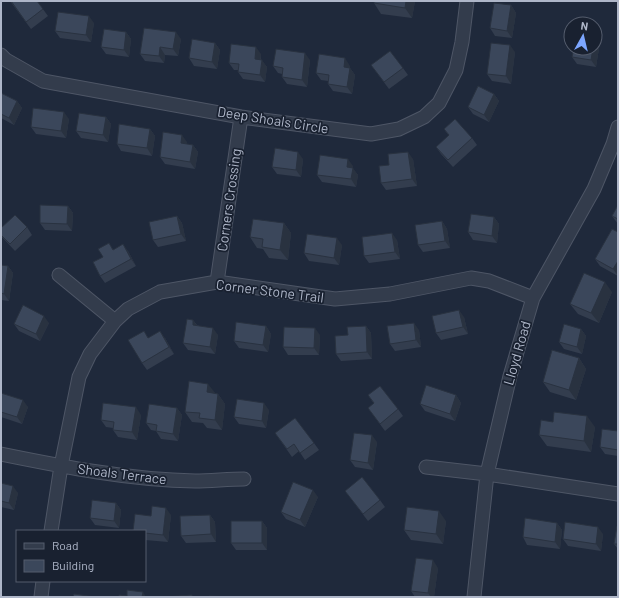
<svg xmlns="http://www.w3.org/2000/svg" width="619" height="598" font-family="Barlow,sans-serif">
<rect width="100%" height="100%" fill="#1f293b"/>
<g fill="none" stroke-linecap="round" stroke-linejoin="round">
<defs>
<path id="minor" d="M1,55l5,5 37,21 198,36 130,17 28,-5 25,-12 15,-14 17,-33 6,-28 5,-41
M59,275l56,46
M217,282l24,-165
M1,454c64,13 129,26 194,27 16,0 33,-2 49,-2
M426,467l61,7 131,20
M51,531l10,-65 18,-89 11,-23 25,-33 13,-12 32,-17 57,-10 118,17 55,-5 81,-16 18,3 44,17
M41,597l2,-16
M474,597l13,-123 23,-98 23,-78 61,-109 19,-45 5,-17"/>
</defs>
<!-- minor casing -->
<use href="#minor" stroke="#4e5666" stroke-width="15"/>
<!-- minor -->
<use href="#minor" stroke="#333c4c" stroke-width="13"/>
</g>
<!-- wall -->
<path fill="#333d4e" d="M10,1h27l11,15 -17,13z
M415,1l-3,17 -31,-4 -7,-11z
M511,5l5,8 -4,25 -17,-2 -5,-8z
M94,23l-3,19 -31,-4 -5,-7z
M126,32l5,7 -2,18 -23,-3 -5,-7z
M595,35l5,7 -4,25 -19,-3 -5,-7 23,-9z
M181,39l-3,17 -13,-1 -1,8 -19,-2 -5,-7z
M215,43l5,7 -3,19 -23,-3 -5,-8z
M515,52l-4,32 -19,-3 -5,-7z
M261,54v6l6,7 -2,15 -22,-3 -5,-7 1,-2h-5l-5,-7z
M310,60l-3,27 -20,-3 -5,-7v-3l-4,-1 -5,-7z
M371,65l32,3 5,7 -19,14z
M350,66v2l5,7 -3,19 -19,-3 -5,-7v-3l-7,-1 -5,-7z
M1,93l16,8 5,7 -8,17 -13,-7z
M494,94l5,7 -10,21 -16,-8 -5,-7z
M106,117l5,7 -3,18 -27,-4 -5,-7z
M69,119l-3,19 -30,-4 -5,-7z
M150,129l5,7 -3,20 -31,-5 -4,-7z
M444,129l28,9 5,7 -24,22 -12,-13 -5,-7 13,-11z
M187,142l-1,2 7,1 5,7 -3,17 -30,-5 -5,-7z
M303,159l-2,18 -24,-3 -5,-7z
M413,159l4,27 -31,4 -5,-7 8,-18z
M353,166l-1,2 6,7 -2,12 -34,-5 -5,-7z
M618,205v19l-6,-8z
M68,206l5,7 -1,18 -27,-1 -5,-7z
M177,216l5,7 4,18 -28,6 -5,-7z
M494,217l5,7 -2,19 -24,-3 -5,-8z
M442,221l5,8 3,19 -27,4 -5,-7z
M284,223l7,10 -3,27 -19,-2 -6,-9 -6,-1 -7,-11z
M27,227l5,8 -17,16 -14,-15v-8z
M618,232v44l-18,-10 -5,-7z
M397,240l3,19 -31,4 -5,-7z
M342,245l-3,20 -30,-4 -5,-8z
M113,249l15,2 8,15 -31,17 -5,-7 3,-19z
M1,265l7,1 5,7 -4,28 -8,-1z
M612,292l-13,31 -21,-9 -8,-10z
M464,317l4,17 -27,6 -5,-7z
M193,320l4,5 21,10 -3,19 -27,-4 -5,-7z
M49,323l-9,18 -21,-10 -5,-7z
M266,326l5,8 -3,18 -29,-4 -5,-7z
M366,326l5,7 1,26 -31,2 -5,-7 12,-19z
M581,329l5,7 -4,18 -18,-5 -5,-7z
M419,330l2,17 -26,4 -5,-7z
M144,331l4,7h17l9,16 -27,16 -5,-7z
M320,335l-1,20h-31l-5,-8z
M579,358l7,11 -10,31 -26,-8 -7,-10z
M1,393l27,14 -6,17 -21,-7z
M215,393l3,1 7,10 -3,26 -15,-2 -4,-5 -11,-1 -7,-10z
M368,395l30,14 5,7 -18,15 -17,-23 6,-4z
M456,395l5,8 -6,18 -30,-10 -5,-7z
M177,408l5,7 -4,26 -17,-2 -5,-8 -5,-1 -5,-7z
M269,410l-3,18 -27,-4 -5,-7z
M141,415l-4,25 -19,-3 -5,-7v-2l-7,-1 -5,-7z
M595,427l-4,25 -44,-6 -8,-11z
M618,431v25l-13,-2 -5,-7z
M275,433l39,10 5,7 -14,10 -6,-9 -7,6z
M377,442l-4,28 -18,-3 -5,-7z
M1,483l17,10 -4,17 -13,-3z
M345,491l35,9 5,7 -17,14z
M318,497l-13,30 -19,-8 -5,-7z
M116,503l5,7 -2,18 -24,-3 -5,-7z
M171,515l-3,27 -23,-2v-9l6,-15z
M210,515l5,7 1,20 -30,1 -5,-7z
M262,521l5,7v22h-31l-5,-7z
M446,521l-3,23 -32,-4 -7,-10z
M557,523l5,7 -2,19 -33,-4 -4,-8z
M618,526v23l-4,-5z
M603,534l-2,17 -33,-5 -5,-7z
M438,568l-4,29h-19l-4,-6z"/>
<!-- shaded-wall -->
<path fill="#293240" d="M406,1h9l-3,17 -7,-10z
M511,5l5,8 -4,25 -5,-7z
M89,16l5,7 -3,19 -5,-7z
M126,32l5,7 -2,18 -5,-7z
M176,32l5,7 -3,17 -5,-7z
M595,35l5,7 -4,25 -5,-7 2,-12h2z
M215,43l5,7 -3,19 -5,-7z
M510,45l5,7 -4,32 -5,-8z
M160,47l5,8 -1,8 -5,-7z
M256,47l5,7 -1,12 -5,-7z
M305,53l5,7 -3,27 -5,-7z
M345,58l5,8v2l5,7 -3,19 -5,-7 -3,-20z
M262,60l5,7 -2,15 -5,-7z
M494,94l5,7 -10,21 -5,-7z
M17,101l5,7 -8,17 -5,-7z
M64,112l5,7 -3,19 -5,-7z
M106,117l5,7 -3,18 -5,-7z
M150,129l5,7 -3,20 -5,-8z
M182,135l5,7 -1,8 -5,-7z
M193,145l5,7 -3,17 -5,-7z
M298,152l5,7 -2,18 -5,-7z
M408,152l5,7 4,27 -5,-7z
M348,159l5,7 -2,8 -4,-7z
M353,168l5,7 -2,12 -5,-8z
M68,206l5,7 -1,18 -5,-7z
M177,216l5,7 4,18 -5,-7z
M494,217l5,7 -2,19 -5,-7z
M442,221l5,8 3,19 -5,-7z
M284,223l7,10 -3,27 -8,-10z
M392,233l5,7 3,19 -5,-7z
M337,238l5,7 -3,20 -5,-7z
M123,244l5,7 8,15 -5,-7z
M618,261v15l-5,-7z
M8,266l5,7 -4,28 -5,-7z
M605,282l7,10 -13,31 -8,-10z
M459,310l5,7 4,17 -5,-7z
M44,316l5,7 -9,18 -4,-7z
M193,320l5,7 -5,-2z
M414,323l5,7 2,17 -5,-7z
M266,326l5,8 -3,18 -5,-7z
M366,326l5,7 1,26 -5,-7z
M213,328l5,7 -3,19 -5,-7z
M315,328l5,7 -1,20 -5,-7z
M581,329l5,7 -4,18 -5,-7z
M160,331l5,7 9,16 -5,-7z
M579,358l7,11 -10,31 -7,-10z
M208,384l8,10 -9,-2z
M218,394l7,10 -3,26 -7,-10z
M456,395l5,8 -6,18 -5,-7z
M23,400l5,7 -6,17 -5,-7z
M264,403l5,7 -3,18 -4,-7z
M136,407l5,8 -4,25 -5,-8z
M177,408l5,7 -4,26 -5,-7z
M587,416l8,11 -4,25 -7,-11z
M372,435l5,7 -4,28 -5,-7z
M13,486l5,7 -4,17 -5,-7z
M313,490l5,7 -13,30 -5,-7z
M116,503l5,7 -2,18 -5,-7z
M166,508l5,7 -3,27 -5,-7z
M439,511l7,10 -3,23 -7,-10z
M210,515l5,7 1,20 -5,-8z
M262,521l5,7v22l-5,-7z
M557,523l5,7 -2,19 -5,-7z
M598,527l5,7 -2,17 -5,-7z
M433,560l5,8 -4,29h-3l-3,-4z
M143,592l3,5h-4z"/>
<!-- building -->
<path fill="#3b475b" stroke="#293240" d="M11,1h26l6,8 -17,13z
M374,1h32l-1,7 -31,-5z
M494,3l17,2 -4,26 -17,-3z
M58,12l31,4 -3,19 -31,-4z
M144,28l32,4 -3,17 -13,-2 -1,9 -19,-2z
M104,29l22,3 -2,18 -23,-3z
M192,39l23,4 -3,19 -23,-4z
M491,43l19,2 -4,31 -19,-2z
M231,44l25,3 -1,12 7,1 -2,15 -22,-3 1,-8 -10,-1z
M574,48h19l-2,12 -19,-3z
M276,49l29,4 -3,27 -20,-3 1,-9 -10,-2z
M390,51l13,17 -19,14 -13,-17z
M319,54l26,4 -1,9 6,1 -3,19 -19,-3 1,-9 -13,-2z
M478,86l16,8 -10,21 -16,-8z
M1,93l16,8 -8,17 -8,-4z
M33,108l31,4 -3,19 -30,-4z
M79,113l27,4 -3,18 -27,-4z
M455,119l17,19 -24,22 -12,-13 13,-12 -5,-6z
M119,124l31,5 -3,19 -30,-4z
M163,132l19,3 -1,8 12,2 -3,17 -30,-5z
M275,148l23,4 -2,18 -24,-3z
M408,152l4,27 -31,4 -2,-17 10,-1 -1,-11z
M320,155l28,4 -1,8 6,1 -2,11 -34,-4z
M40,205l28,1 -1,18 -27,-1z
M618,205v14l-6,-3z
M471,214l23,3 -2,19 -24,-4z
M15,215l12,12 -17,17 -9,-9v-7z
M177,216l4,18 -28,6 -4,-18z
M253,219l31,4 -4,27 -18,-3 1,-8 -13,-2z
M442,221l3,20 -27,4 -3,-20z
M612,229l6,3v29l-5,8 -18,-10z
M392,233l3,19 -31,4 -2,-19z
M307,234l30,4 -3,20 -30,-5z
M109,243l4,7 10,-6 8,15 -31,17 -7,-14 10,-5 -5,-8z
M1,265l7,1 -4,28 -3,-1z
M584,273l21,9 -14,31 -21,-9z
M23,305l21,11 -8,18 -22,-10z
M459,310l4,17 -27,6 -4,-17z
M187,319l6,1v5l20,3 -3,19 -27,-4z
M236,322l30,4 -3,19 -29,-4z
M414,323l2,17 -26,4 -3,-18z
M564,324l17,5 -4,18 -18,-5z
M366,326l1,26 -31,2 -1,-18 13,-1 -1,-8z
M284,327l31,1 -1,20 -31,-1z
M144,331l4,7 12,-7 9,16 -27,16 -14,-23z
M552,350l27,8 -10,32 -26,-8z
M189,381l19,3 -1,8 11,2 -3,26 -16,-2 1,-5 -15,-1z
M426,385l30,10 -6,19 -30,-10z
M380,386l18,23 -18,15 -12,-16 6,-5 -6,-8z
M1,393l22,7 -6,17 -16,-5z
M237,399l27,4 -2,18 -28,-4z
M103,403l33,4 -4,25 -19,-2 1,-8 -13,-2z
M149,404l28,4 -4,26 -17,-3 1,-6 -11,-2z
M554,412l33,4 -3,25 -45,-6 2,-15 12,2z
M295,418l19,25 -14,10 -6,-9 -7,5 -12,-16z
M602,429l16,2v19l-18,-3z
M354,433l18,2 -4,28 -18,-3z
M362,477l18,23 -17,14 -18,-23z
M293,482l20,8 -13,30 -19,-8z
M1,483l12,3 -4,17 -8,-2z
M92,500l24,3 -2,18 -24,-3z
M152,506l14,2 -3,27 -18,-2v-2h-12l2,-17 16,2z
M407,507l32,4 -3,23 -32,-4z
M210,515l1,19 -30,2 -1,-20z
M525,518l32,5 -2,19 -32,-5z
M231,521h31v22h-31z
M565,522l33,5 -2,17 -33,-5z
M617,526h1v18h-4z
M416,558l17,2 -5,33 -17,-2z
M127,590l16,2 -1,5h-23v-2l8,1z
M74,594l21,3h-22z
M192,595v2h-27z
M209,596l23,1h-23z"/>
<g text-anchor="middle" stroke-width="3.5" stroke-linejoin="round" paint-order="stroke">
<!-- street labels -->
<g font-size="14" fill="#aeb6c8" stroke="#192130">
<text transform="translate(273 120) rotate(9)" y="5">Deep Shoals Circle</text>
<text transform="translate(229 200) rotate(-82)" y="5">Corners Crossing</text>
<text transform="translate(270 291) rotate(7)" y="5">Corner Stone Trail</text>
<text transform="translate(517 353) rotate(-74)" y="5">Lloyd Road</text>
<text transform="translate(122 474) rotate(7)" y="5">Shoals Terrace</text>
</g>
</g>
<!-- border -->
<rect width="619" height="598" fill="none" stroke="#aeb6c8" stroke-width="4"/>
<!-- legend -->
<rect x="16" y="530" width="130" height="52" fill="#192130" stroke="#555d6d"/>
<rect x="24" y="543" width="20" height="6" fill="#333c4c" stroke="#555d6d"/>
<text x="52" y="550" font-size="12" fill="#aeb6c8">Road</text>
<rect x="24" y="560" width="20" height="12" fill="#3b475b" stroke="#555d6d"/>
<text x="52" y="570" font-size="12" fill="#aeb6c8">Building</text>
<!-- north arrow -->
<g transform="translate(583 36) rotate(8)"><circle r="19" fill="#192130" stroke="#555d6d"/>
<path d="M0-3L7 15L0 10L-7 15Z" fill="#7ca6ff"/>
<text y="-6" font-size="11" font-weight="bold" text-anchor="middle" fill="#aeb6c8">N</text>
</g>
</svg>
